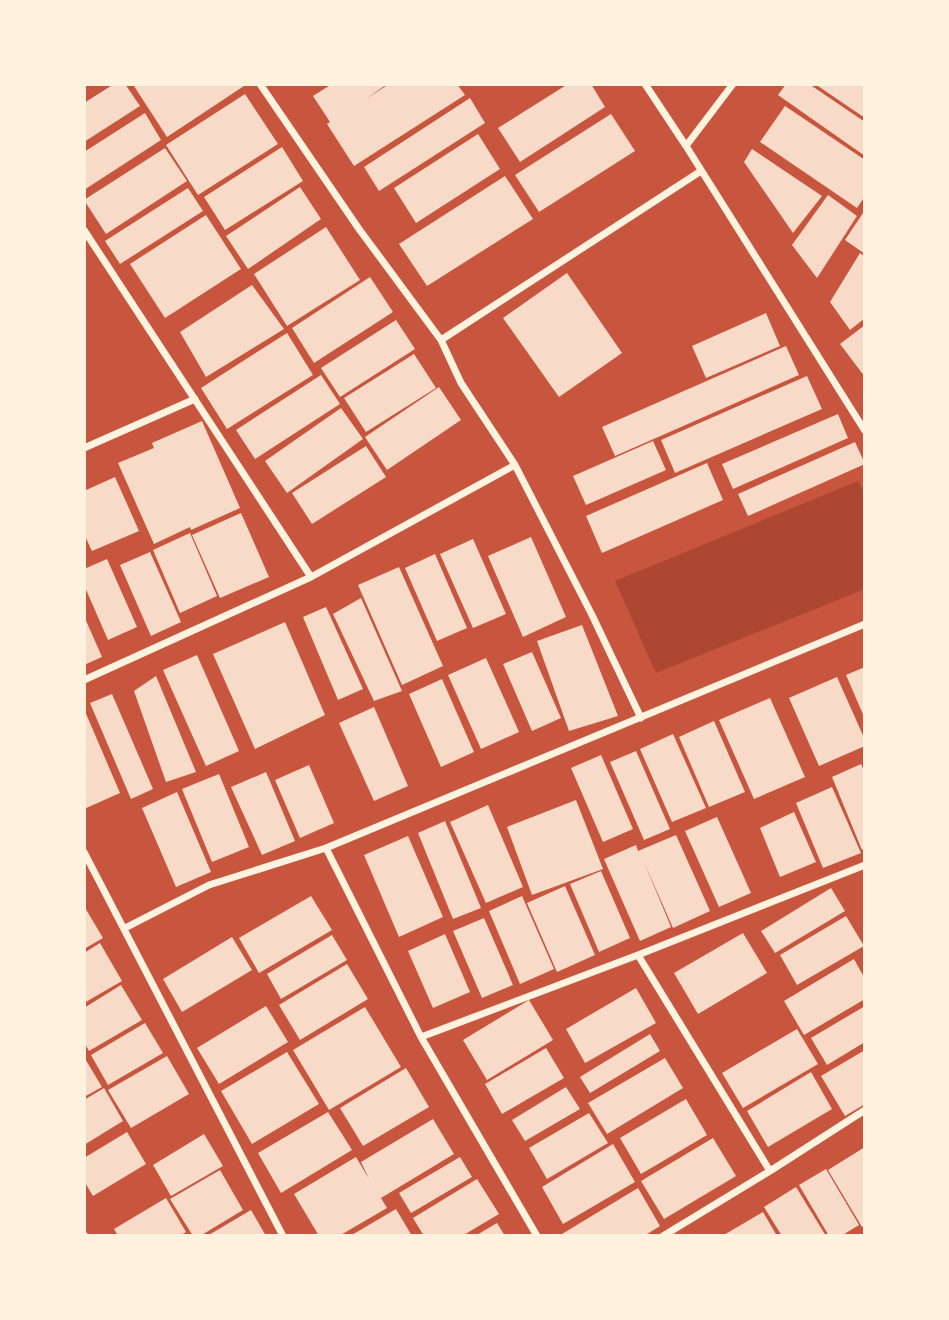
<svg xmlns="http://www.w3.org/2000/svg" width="949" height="1320" font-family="Raleway,sans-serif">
<rect width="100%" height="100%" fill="#c8553d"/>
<!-- green -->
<path fill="#ae4732" d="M858,481l7,12v96l-209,84 -41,-92z"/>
<!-- building -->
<path fill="#f7dbc8" d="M114,84h11l15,22 -56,36v-39z
M137,84h110l-80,53 -33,-51z
M332,84h55l-21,15 23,-15h68l8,11 -111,71 -27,-42 3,-2 -17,-26z
M568,84h23l14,23 -85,55 -22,-34z
M786,84h23l56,38v34l-87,-61z
M815,84h50v34z
M245,94l33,50 -80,51 -32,-50z
M470,98l15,25 -106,68 -15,-24z
M785,106l80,54v36l-8,12 -97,-66z
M145,113l16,27 -77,50v-38z
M611,114l24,37 -96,61 -24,-37z
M478,134l22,35 -84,54 -22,-35z
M282,147l21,34 -78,49 -21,-33z
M165,148l22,33 -81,53 -22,-34z
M752,149l70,47 -29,37 -49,-71z
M505,176l28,43 -106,67 -28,-42z
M300,187l21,32 -73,50 -22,-33z
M188,188l15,23 -83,53 -15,-23z
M828,195l29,21 -40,62 -25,-33z
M865,210v44l-20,-14z
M206,215l35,54 -76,49 -35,-54z
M326,227l34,53 -73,46 -33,-52z
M860,253l5,4v61l-15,12 -20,-28z
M567,273l55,80 -63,44 -56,-79z
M370,277l23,35 -79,51 -22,-35z
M252,285l32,44 -78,48 -26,-45z
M766,313l14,33 -74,32 -14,-32z
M396,320l19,29 -75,48 -19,-29z
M865,325v52l-25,-33z
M287,333l26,42 -86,54 -26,-41z
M786,346l13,29 -184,81 -13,-29z
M414,354l22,34 -70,44 -22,-34z
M321,375l19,29 -85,55 -19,-29z
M807,376l15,33 -147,64 -14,-33z
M439,387l22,33 -74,50 -22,-33z
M341,408l22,31 -76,54 -22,-32z
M838,414l10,24 -115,51 -11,-25z
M202,421l38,87 -49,22 -1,-3 -36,17 -36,-81 36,-15 -2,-5z
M653,441l13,29 -80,35 -13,-29z
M855,442l10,22 -117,52 -10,-22z
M366,446l20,31 -74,47 -20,-31z
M707,463l16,37 -121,53 -16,-37z
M115,477l24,54 -47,20 -8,-17v-43z
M241,513l28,64 -49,21 -28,-63z
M190,533l27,63 -37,17 -27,-63z
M531,537l35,80 -43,20 -35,-81z
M473,539l33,75 -33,14 -33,-74z
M150,552l31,70 -30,14 -31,-71z
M435,554l32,74 -30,13 -32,-73z
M107,559l30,68 -29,13 -24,-55v-16z
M399,567l44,99 -41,19 -44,-100z
M361,598l41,93 -28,10 -41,-87z
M326,607l37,82 -25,11 -35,-83z
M84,616l18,41 -18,8z
M285,622l40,93 -70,34 -42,-95z
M582,625l36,91 -49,15 -32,-90z
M532,652l29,66 -29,13 -29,-67z
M197,655l42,96 -33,15 -43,-96z
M486,658l33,74 -38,17 -33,-74z
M865,667v52l-19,-44z
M156,676l40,96 -30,10 -32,-91z
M837,677l28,63v6l-46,20 -30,-68z
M442,679l32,73 -33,15 -32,-73z
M112,694l41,95 -22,10 -41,-96z
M770,698l35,79 -51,22 -35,-79z
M374,707l34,79 -34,15 -35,-78z
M84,709l36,84 -36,16z
M714,721l31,71 -36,15 -30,-70z
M673,734l33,74 -34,14 -32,-73z
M636,751l34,78 -26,11 -34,-78z
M601,755l32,74 -30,13 -32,-74z
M861,764l4,9v75l-3,2 -30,-73z
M309,765l25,58 -34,15 -25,-58z
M266,772l29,69 -33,14 -31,-68z
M219,774l30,73 -37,15 -30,-73z
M832,787l29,66 -38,15 -27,-65z
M177,792l34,80 -35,15 -34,-79z
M576,800l27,69 -71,26 -25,-68z
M488,805l35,82 -37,16 -36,-81z
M794,812l22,50 -36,15 -20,-49z
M717,817l34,76 -32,14 -34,-76z
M445,821l36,87 -28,11 -35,-86z
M676,835l34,76 -37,17 -29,-66 27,65 -31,14 -36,-82 32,-14 2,6z
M408,836l35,81 -44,20 -35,-82z
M601,871l29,67 -31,14 -29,-68z
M565,886l30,69 -38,17 -30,-69z
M831,888l14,23 -70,42 -14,-22z
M311,896l21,34 -73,43 -20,-35z
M522,896l32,73 -34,15 -31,-73z
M84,906l19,32 -19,11z
M846,916l18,30 -67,39 -17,-30z
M484,918l29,67 -31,13 -29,-67z
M743,933l24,40 -69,41 -24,-41z
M445,934l25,58 -37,16 -25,-57z
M332,935l15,25 -66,39 -14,-25z
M232,937l20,33 -70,42 -19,-33z
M100,943l22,38 -38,22v-50z
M854,959l11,20v20l-61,36 -20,-34z
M347,964l21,35 -68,41 -21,-35z
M121,985l21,35 -53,31 -5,-9v-34z
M636,988l20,35 -71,40 -19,-34z
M529,1000l24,40 -66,40 -24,-40z
M266,1006l22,36 -69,42 -22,-36z
M865,1006v36l-38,23 -16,-27z
M365,1007l36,60 -72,43 -36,-60z
M145,1023l18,30 -55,32 -17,-30z
M797,1029l21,35 -75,44 -21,-35z
M650,1034l10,17 -70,42 -10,-16z
M546,1048l18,30 -62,36 -17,-30z
M865,1050v54l-20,12 -24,-40z
M287,1052l32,52 -67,40 -31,-53z
M167,1056l22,38 -58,34 -23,-38z
M84,1057l18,30 -18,10z
M665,1058l18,30 -76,46 -19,-31z
M406,1068l23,39 -66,39 -23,-38z
M811,1072l21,37 -64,38 -21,-36z
M566,1087l14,22 -55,32 -13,-21z
M104,1088l19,33 -39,24v-45z
M686,1099l21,36 -66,39 -21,-36z
M328,1112l24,38 -71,43 -23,-40z
M589,1113l19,30 -61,36 -18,-31z
M433,1119l21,35 -73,44 6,10 -48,28h-20l-25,-42 62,-37 13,22 -8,-17z
M127,1132l19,32 -53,32 -9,-15v-23z
M204,1134l19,32 -52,30 -18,-31z
M713,1138l23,38 -72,43 -23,-38z
M613,1144l22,38 -72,42 -21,-37z
M865,1147v78l-3,2 -34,-57z
M460,1157l12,20 -61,36 -12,-20z
M826,1169l33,56 -18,11h-12l-30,-51z
M220,1170l23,40 -43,26h-7l-23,-37z
M477,1179l22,35 -37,22h-38l-11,-18z
M796,1187l30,49h-44l-18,-29z
M638,1188l22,38 -16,10h-81l-1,-2z
M166,1198l20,34 -7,4h-61l-4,-7z
M396,1209l16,27h-62z
M251,1210l15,26h-59z
M763,1212l14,24h-55z
M497,1223l8,13h-30z"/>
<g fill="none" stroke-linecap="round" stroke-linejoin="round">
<!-- minor -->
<path stroke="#fff3e0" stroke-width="7" d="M260,84l99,145 82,111 20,43 54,82 77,150 49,103
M645,84l41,62 179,285
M686,146l47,-62
M84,230l227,347
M441,340l260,-169
M84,448l111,-49
M84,680l227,-103 204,-112
M326,848l95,189 116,199
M84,852l199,384
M125,928l84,-43 117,-37 539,-224
M638,955l132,216
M421,1037l217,-82 227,-90
M84,1235v1
M663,1236l107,-65 95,-61"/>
</g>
<!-- border -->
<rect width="949" height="1320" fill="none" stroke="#fff3e0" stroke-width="172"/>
</svg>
